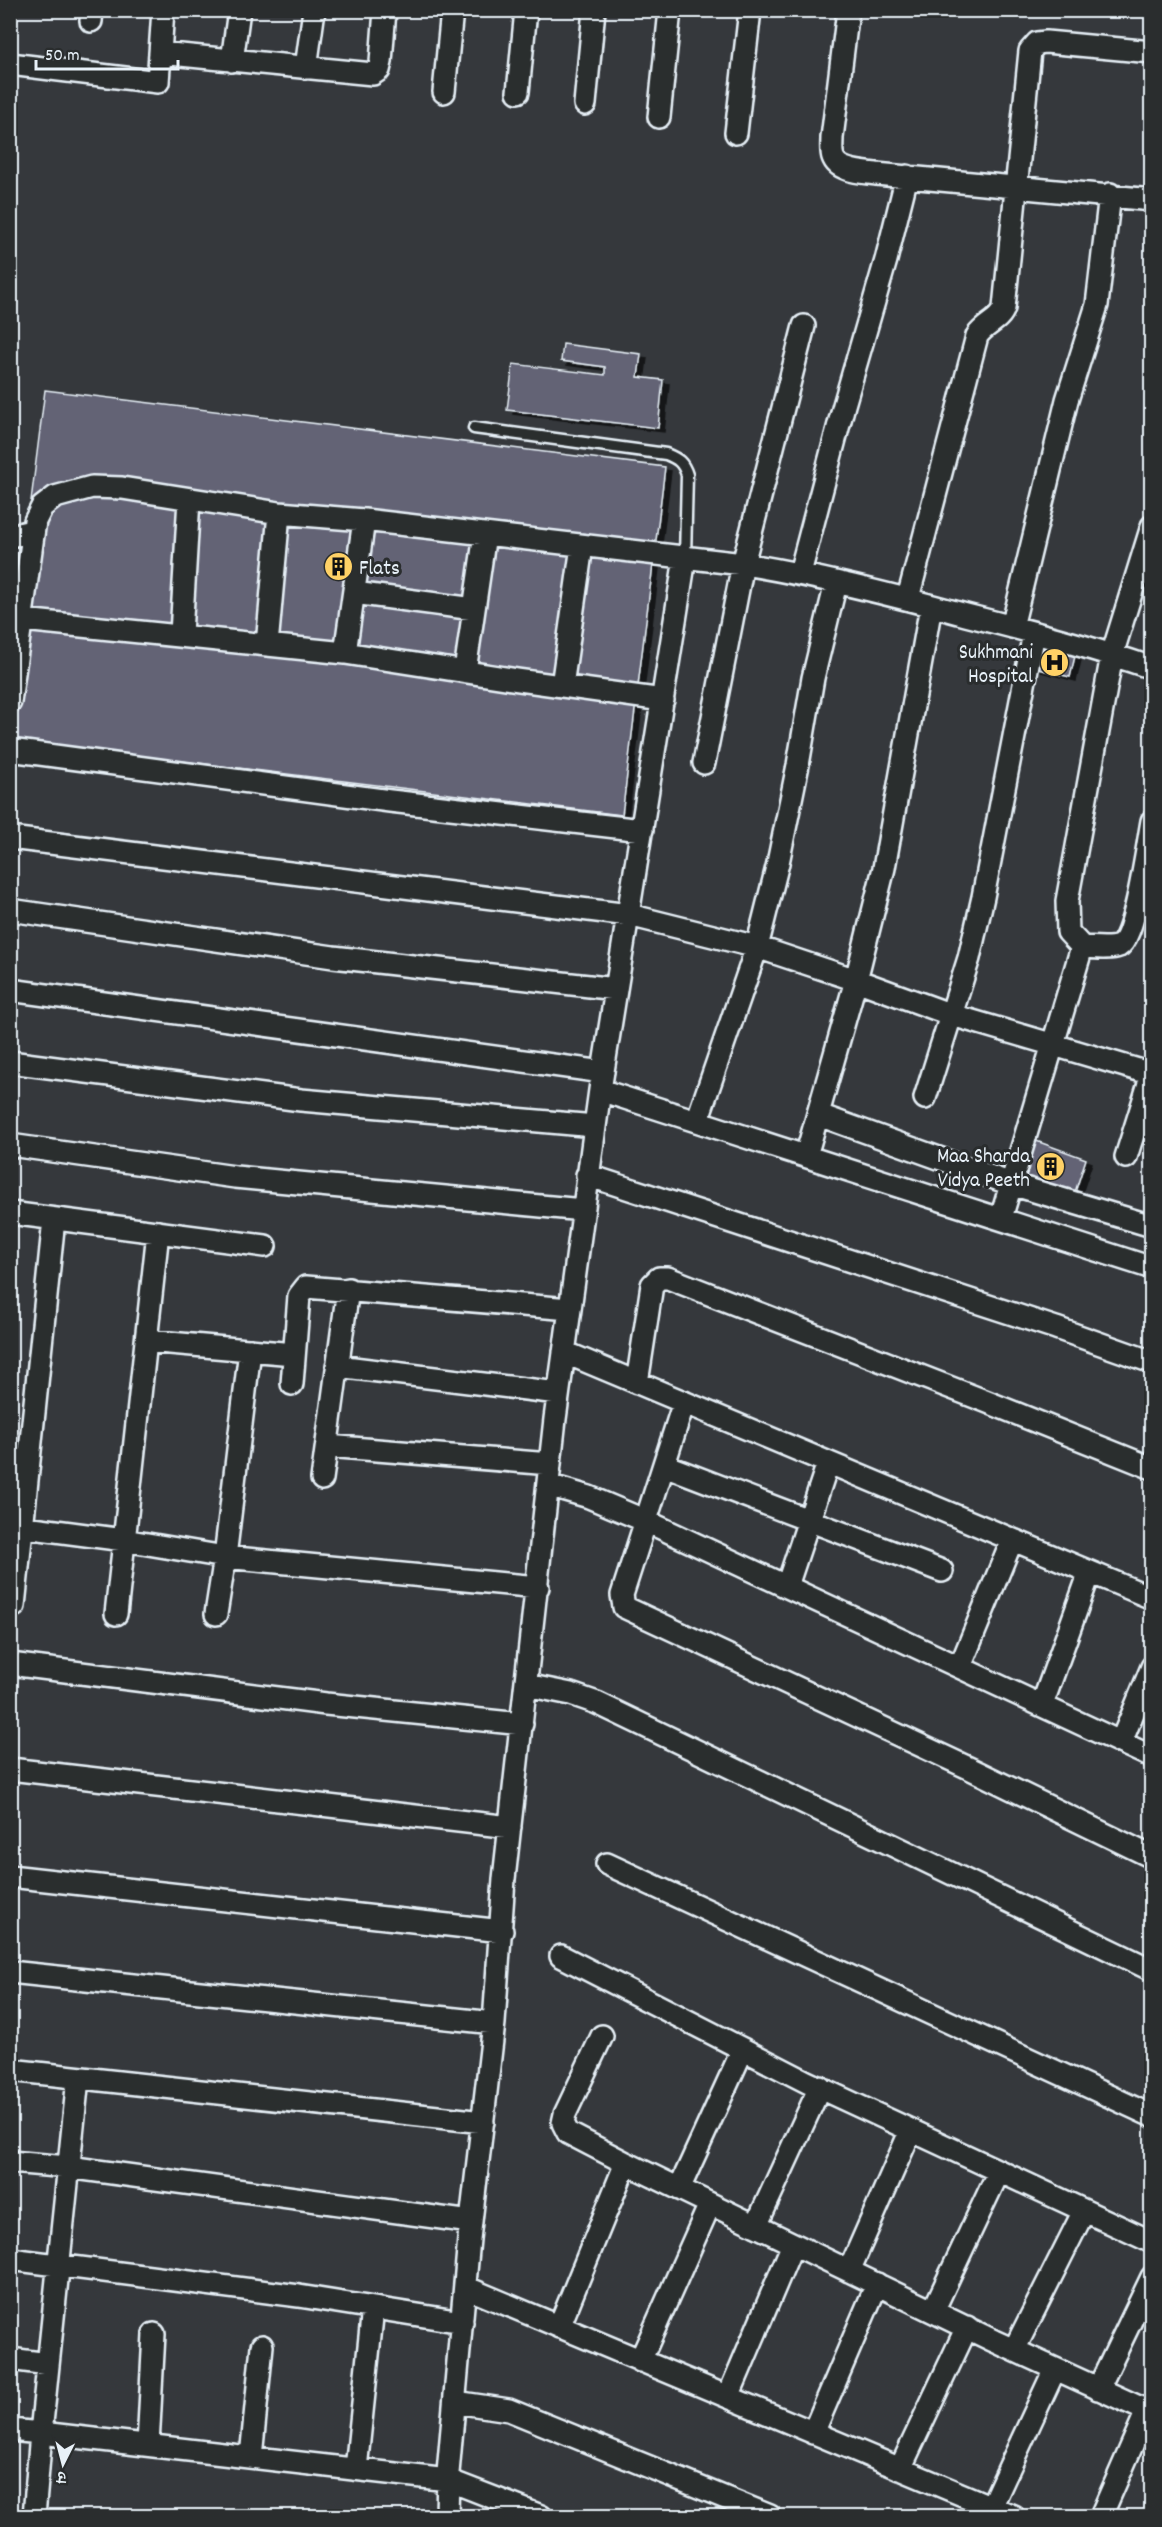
<svg xmlns="http://www.w3.org/2000/svg" width="1162" height="2527" font-family="Dekko,'Playpen Sans Deva',sans-serif">
<defs>
<filter id="shadow"><feDropShadow dx="6" dy="4" stdDeviation="0" flood-color="#0009"/></filter>
</defs>
<rect width="100%" height="100%" fill="#35383c"/>
<filter id="ink" filterUnits="userSpaceOnUse"><feTurbulence type="fractalNoise" baseFrequency=".0167" numOctaves="2"/><feDisplacementMap in="SourceGraphic" scale="12" xChannelSelector="R" yChannelSelector="G"/><feConvolveMatrix kernelMatrix="1 2 1 2 8 2 1 2 1" color-interpolation-filters="sRGB"/></filter>
<g filter="url(#ink)">
<!-- building -->
<path fill="#636375" stroke="#e8f1f8" stroke-width="1.5" filter="url(#shadow)" d="M563,344l78,10 -3,23 25,3 -5,48 -151,-18 6,-46 92,11v-8l-44,-6z
M45,390l620,77 -43,348 -612,-75v-73z
M1036,646l39,10 -5,21 -39,-10z
M1028,1138l58,21 -12,36 -59,-20z"/>
<g fill="none" stroke-linecap="round" stroke-linejoin="round">
<defs>
<path id="service" d="M474,428l192,26c12,5 17,8 21,21l-2,83"/>
<path id="minor" d="M848,10l-16,128c0,6 -1,14 1,19 5,15 30,15 43,17l276,26
M91,21l1,-11
M160,53l213,21 6,-4 2,-8 4,-52
M232,61l7,-51
M10,64l148,18 5,-72
M306,68l8,-58
M444,92l8,-82
M518,92l8,-82
M585,104l9,-94
M659,117l11,-107
M736,133l14,-123
M10,536l22,-5
M800,573l44,-168 42,-145 21,-84
M354,593l120,16
M908,598l69,-262c8,-12 23,-15 27,-28l26,-257 7,-8 9,-1 106,10
M23,620l322,33 173,27 145,20
M1012,627l55,-227 30,-95 13,-111
M181,634l8,-135
M267,645l12,-132
M345,653l19,-133
M465,671l20,-137
M562,686l20,-140
M10,702l25,-181 7,-14 13,-10 37,-10 30,1 157,25 85,7 379,44c76,12 150,31 223,51 63,16 125,32 186,53
M10,750l380,51 252,29
M704,763l39,-199 61,-238
M10,838l619,77 128,32 99,33 96,35 200,59
M10,910l323,47 283,32
M1082,947l-14,-15 -1,-31 45,-246 40,-129
M10,990l593,82
M10,1062l291,38 294,26
M600,1090l552,178
M925,1098l44,-140 14,-61 51,-264
M819,1115l192,69 141,42
M697,1121l60,-174 21,-84 20,-98 15,-87 23,-95
M10,1145l225,32 348,33
M806,1156l50,-176 28,-112 47,-262
M1126,1157l26,-83
M587,1175l469,153 96,34
M10,1213l255,33
M1001,1218l81,-271c10,0 27,3 37,-1 16,-8 29,-104 33,-125
M147,1341l147,13
M564,1352l588,246
M337,1366l221,27
M637,1383l15,-98 7,-7h9l317,123 167,67
M292,1384l7,-88 7,-9 264,22
M684,1402l-62,193 2,12 347,162 181,88
M327,1446l223,18
M664,1465l278,106
M322,1479l26,-190
M548,1485l41,12 57,24 506,236
M10,1525l114,15 101,17 313,30
M787,1586l41,-123
M14,1606l40,-387
M116,1614l42,-382
M216,1614l9,-57 25,-207
M10,1664l316,40 196,20
M960,1667l52,-127
M526,1685l45,9 26,9 555,267
M1042,1705l48,-133
M1121,1742l31,-75
M10,1769l500,58
M607,1864l545,252
M10,1876l492,55
M561,1956l246,126 345,160
M10,1972l484,51
M602,2036l-37,78 -2,9 5,10 58,30 368,178 158,72
M10,2070l473,52
M78,2078l-37,355 407,47 93,36
M10,2162l58,5 403,55
M679,2189l64,-140
M756,2226l64,-139
M10,2259l289,37 163,26
M849,2271l62,-141
M465,2287l548,229
M933,2311l66,-140
M559,2327l67,-164
M1014,2350l70,-139
M10,2359l38,5
M640,2361l70,-157
M1098,2389l54,-112
M728,2397l65,-153
M455,2402l54,8 261,106
M10,2430l31,3 -7,83
M813,2433l64,-149
M148,2445l6,-111
M251,2457l11,-111
M356,2469l17,-161
M900,2469l67,-142
M991,2507l64,-138
M447,2516l1,-43 21,-234 25,-216 10,-144 51,-460 45,-329 85,-532
M1101,2516l46,-105"/>
</defs>
<!-- service casing -->
<use href="#service" stroke="#e8f1f8" stroke-width="15"/>
<!-- minor casing -->
<use href="#minor" stroke="#e8f1f8" stroke-width="26"/>
<!-- service -->
<use href="#service" stroke="#2a2d2e" stroke-width="10"/>
<!-- minor -->
<use href="#minor" stroke="#2a2d2e" stroke-width="21"/>
</g>
</g>
<!-- icons -->
<defs>
<symbol id="building-disc" viewBox="-11 -11 22 22"><circle r="9.5" fill="#ffd166" stroke="#2a2d2e"/><path d="M-4-6H4V6H1V3H-1V6H-4ZM-2.5-4.3h1.7v1.8h-1.7ZM.8-4.3h1.7v1.8H.8ZM-2.5-1h1.7V.8h-1.7ZM.8-1h1.7V.8H.8Z" fill="#111"/></symbol>
<symbol id="hospital-disc" viewBox="-11 -11 22 22"><circle r="9.5" fill="#ffd166" stroke="#2a2d2e"/><path d="M-5-5h3v3.5h4V-5h3V5h-3V1.5h-4V5h-3Z" fill="#111"/></symbol>
</defs>
<g fill-rule="evenodd">
<use href="#building-disc" x="322" y="550" width="33" height="33"/>
<use href="#hospital-disc" x="1038" y="646" width="33" height="33"/>
<use href="#building-disc" x="1034" y="1150" width="33" height="33"/>
</g>
<g text-anchor="middle" stroke-width="6" stroke-linejoin="round" paint-order="stroke">
<!-- poi labels -->
<g font-size="21" fill="#e8f1f8" stroke="#2a2d2e" text-anchor="end">
<text x="359" y="574" text-anchor="start">Flats</text>
<text x="1033" y="658">Sukhmani<tspan x="1033" dy="24">Hospital</tspan></text>
<text x="1030" y="1162">Maa Sharda<tspan x="1030" dy="24">Vidya Peeth</tspan></text>
</g>
</g>
<!-- margin -->
<rect width="1162" height="2527" fill="none" stroke="#2a2d2e" stroke-width="36"/>
<rect x="18" y="18" width="1126" height="2491" fill="none" stroke="#e8f1f8" stroke-width="2" filter="url(#ink)"/>
<!-- north arrow -->
<g transform="translate(63 2464) rotate(186)" stroke="#2a2d2e" stroke-width="4.5" paint-order="stroke">
<path d="M0-4.5L10 22L0 15L-10 22Z" fill="#e8f1f8"/>
<text y="-9" font-size="16" font-weight="bold" text-anchor="middle" fill="#e8f1f8">उ</text>
</g>
<!-- scale -->
<path d="M36 60v9h142v-9" fill="none" stroke="#e8f1f8" stroke-width="3"/>
<text x="45" y="60" font-size="18" fill="#e8f1f8" stroke="#2a2d2e" stroke-width="4.5" paint-order="stroke">50 m</text>
</svg>
